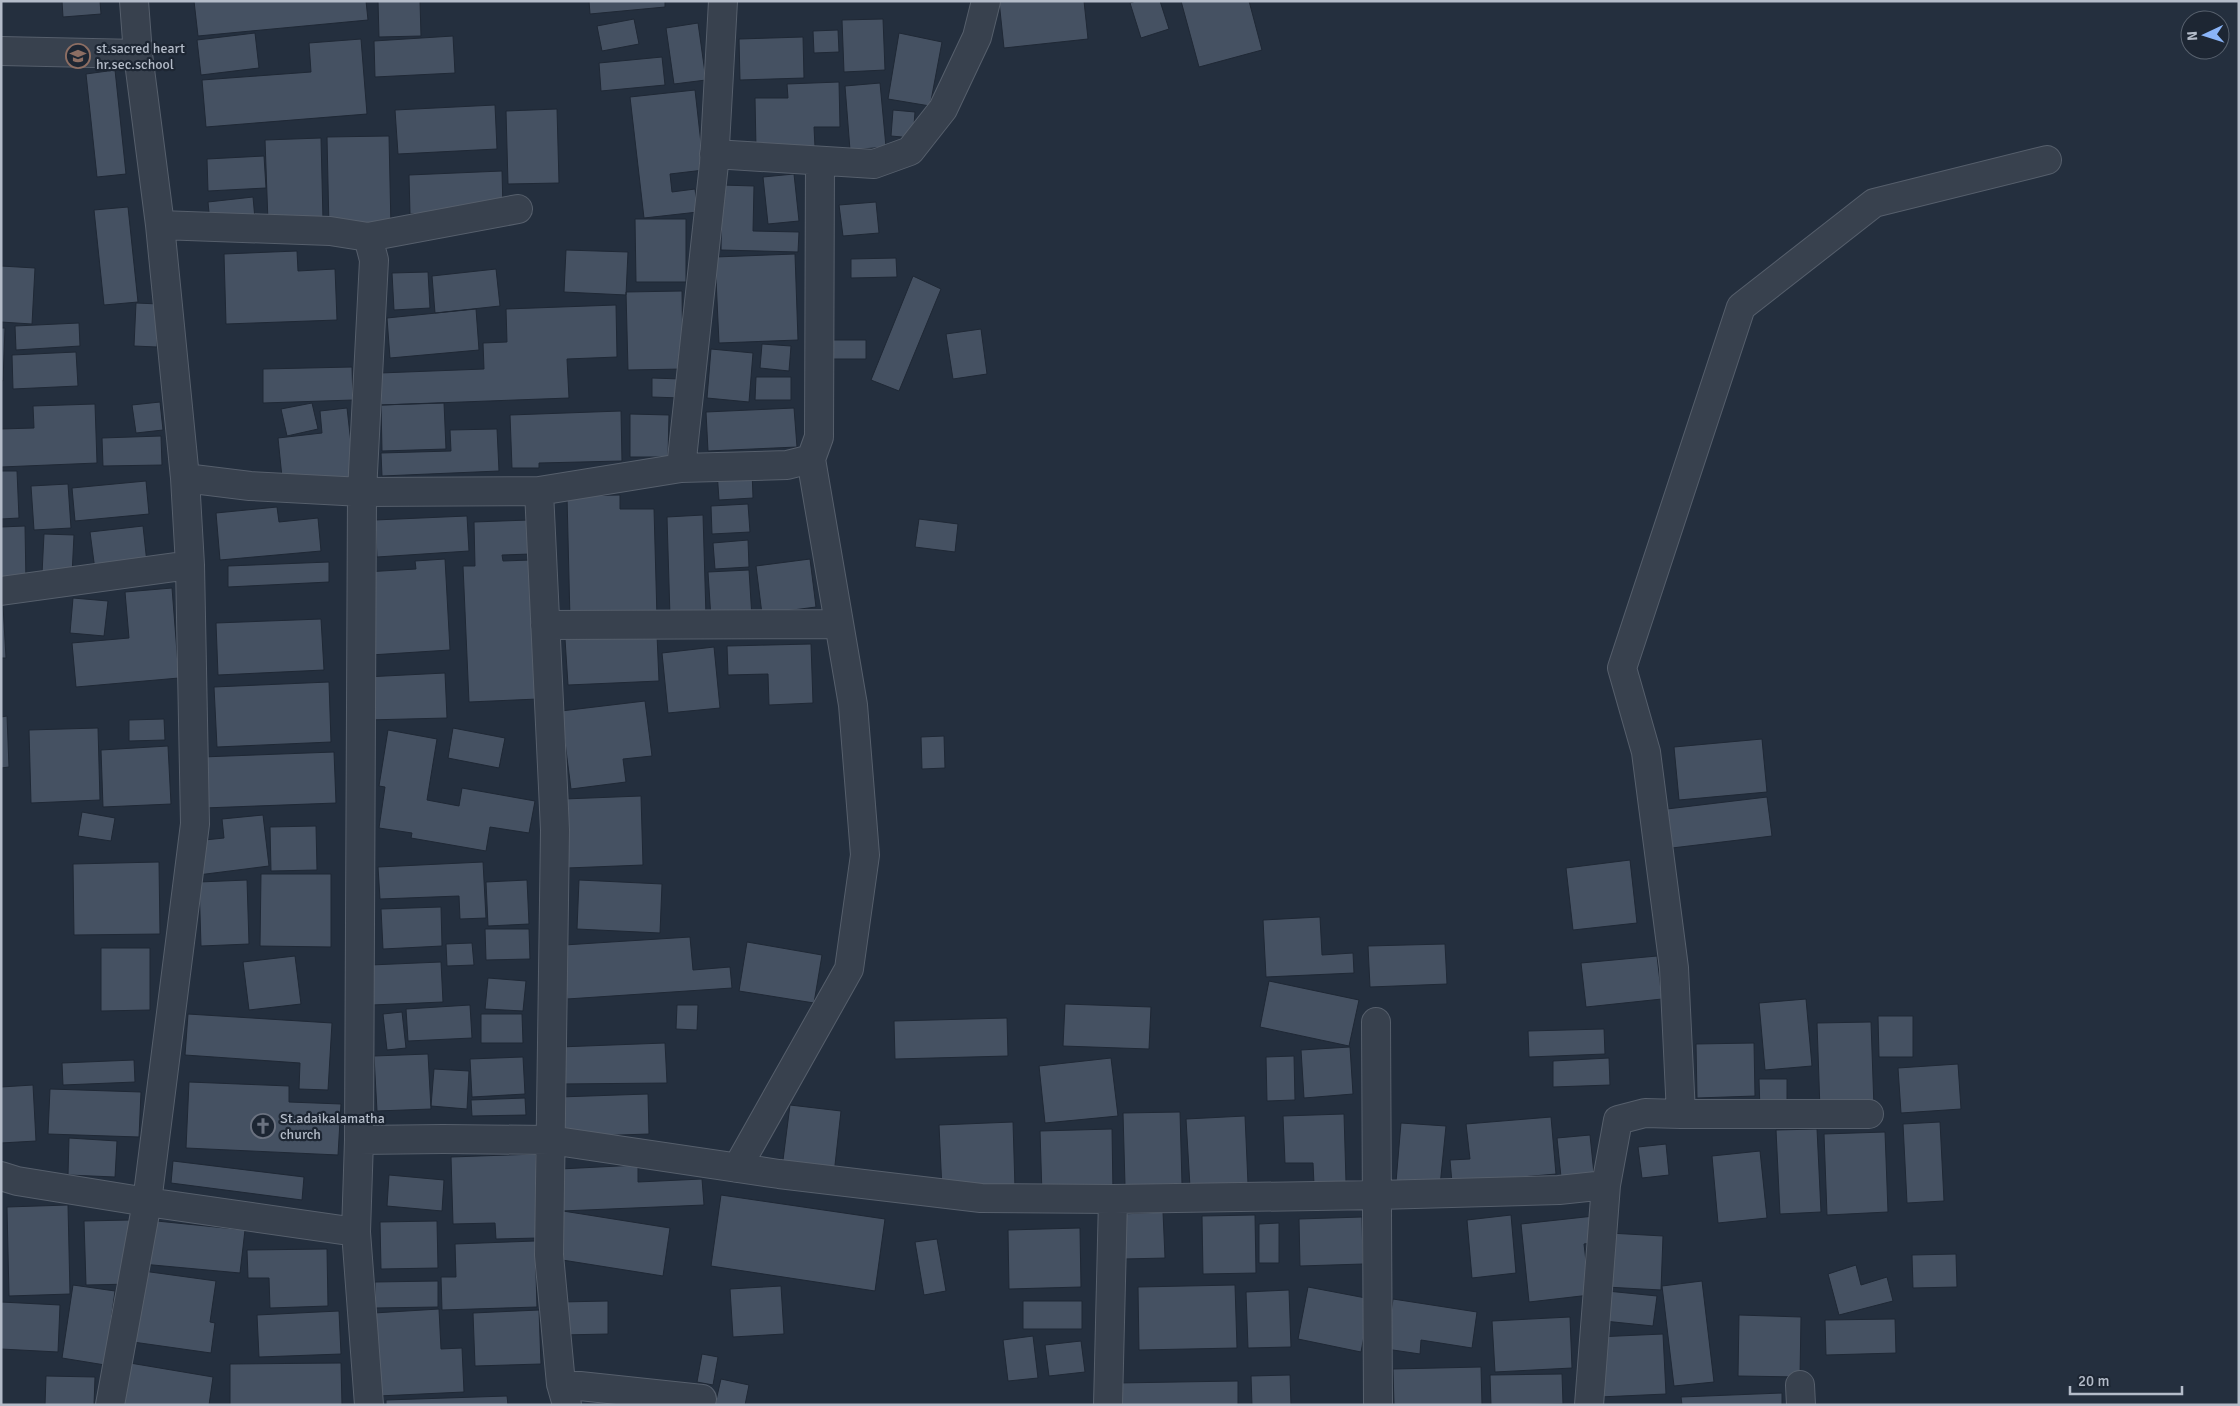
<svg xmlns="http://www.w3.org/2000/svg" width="2240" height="1406" font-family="Signika,sans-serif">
<rect width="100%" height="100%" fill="#242f3e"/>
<!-- building -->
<path fill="#455162" stroke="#1f2835" d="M62,1h38l1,13 -38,3z
M194,1h172l2,19 -170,16z
M378,1h42l1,35 -42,1z
M589,1h76v6l-75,7z
M999,1h85l4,38 -84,9z
M1136,1h24l9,28 -28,9 -11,-35z
M1181,1h68l13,49 -63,17z
M634,19l5,25 -37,7 -5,-25z
M883,19l2,51 -41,2 -2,-52z
M698,23l8,57 -32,4 -8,-56z
M838,30l1,22 -25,1 -1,-22z
M255,33l4,35 -58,7 -4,-35z
M899,33l43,9 -12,64 -42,-7z
M453,36l2,37 -80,4 -1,-36z
M803,37l1,41 -64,2 -1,-41z
M361,39l6,75 -161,13 -4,-47 109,-8 -2,-29z
M662,57l3,28 -64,6 -2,-28z
M115,70l11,104 -29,3 -11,-103z
M839,82l1,45h-26l1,20 -59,1 -1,-50h33l-1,-14z
M880,83l6,64 -36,3 -5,-64z
M695,90l9,80 -34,4 2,18 23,-3 3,23 -54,6 -14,-121z
M495,105l2,44 -99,5 -3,-44z
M557,109l2,74 -51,1 -2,-73z
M893,110l22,2 -2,26 -22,-2z
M389,136l2,92 -62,1 -2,-92z
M321,138l2,82 -55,2 -3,-82z
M264,156l2,32 -58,3 -1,-32z
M502,171l1,39 -93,4 -1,-39z
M794,174l5,47 -31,3 -5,-47z
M722,185l32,1 -1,45 46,1 -1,20 -77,-2z
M253,197l2,22 -45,4 -2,-21z
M876,202l3,31 -36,3 -4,-31z
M128,207l10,95 -34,3 -10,-95z
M635,219h51v63h-50z
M566,250l62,2 -2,43 -62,-3z
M297,251l1,20 37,-2 2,51 -111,4 -2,-70z
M795,254l3,86 -79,3 -4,-86z
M896,258l1,19 -46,1v-19z
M1,266l34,2 -3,56 -31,-2z
M496,269l4,37 -65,7 -3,-37z
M428,272l2,36 -36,2 -2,-37z
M913,276l28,13 -42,102 -28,-11z
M682,291l1,78 -55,1 -2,-78z
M136,303l23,1 -2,43 -23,-1z
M616,305l1,52 -50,2 2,39 -188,7 -1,-32 104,-4 -1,-26 24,-1 -1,-33z
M476,309l3,41 -89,8 -3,-40z
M79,323l1,23 -64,4 -1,-24z
M1,328h4l-2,53 -2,-1z
M981,329l6,45 -34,5 -7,-45z
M833,340h33v19h-33z
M762,344l29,2 -2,25 -29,-3z
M711,349l42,4 -4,49 -42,-4z
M76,352l2,34 -65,3 -1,-34z
M352,367l1,33 -90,3v-34z
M756,377h35v23h-36z
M652,378l29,1v19l-29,-1z
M160,402l3,28 -27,3 -4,-28z
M312,403l6,26 -31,7 -6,-27z
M444,403l2,46 -64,2 -1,-46z
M95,404l2,59 -96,4v-38l33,-1 -1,-22z
M347,408l8,71 -72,8 -5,-49 44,-5 -2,-22z
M794,408l3,39 -89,4 -2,-39z
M621,411l1,50 -83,2v5h-27l-2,-53z
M630,414l39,1 -1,42h-38z
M497,429l2,42 -117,5 -1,-23 70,-2 -1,-21z
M161,436l1,29 -59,1 -1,-28z
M752,470l1,28 -34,2 -2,-29z
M1,471h16l2,47 -18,1z
M146,481l3,33 -74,7 -3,-33z
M68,484l3,44 -37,2 -3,-44z
M620,495v14h34l3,109 -87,2 -3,-124z
M748,504l2,28 -38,2 -1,-28z
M277,507l2,15 39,-4 3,33 -101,9 -4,-47z
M703,515l3,101 -36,1 -3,-100z
M467,516l2,35 -92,6 -2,-37z
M919,519l39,5 -3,28 -40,-5z
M529,520l2,34 -29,1 1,6 28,-1 7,139 -69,3 -6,-136h12l-1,-44z
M25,526l1,57h-25v-56z
M143,526l4,37 -52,7 -5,-38z
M44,534l30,1 -2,40 -30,-1z
M748,540l1,27 -34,2 -2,-26z
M445,559l5,91 -80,5 -5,-83 51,-3 -1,-8z
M810,559l6,48 -54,7 -6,-48z
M329,562v20l-101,5v-21z
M749,570l3,48 -41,1 -3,-47z
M172,588l7,90 -103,9 -4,-44 57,-5 -4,-46z
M73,598l35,3 -4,35 -34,-3z
M3,605l3,53h-5v-52z
M321,619l3,51 -106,5 -2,-52z
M657,635l2,46 -91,4 -3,-46z
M811,644l2,59 -44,2 -1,-31 -40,1 -1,-29z
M714,647l6,61 -52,5 -6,-60z
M445,673l2,45 -80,2 -2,-43z
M329,682l2,60 -114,5 -3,-60z
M645,701l7,55 -29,3 3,23 -55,7 -10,-78z
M7,716l2,51 -8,1v-51z
M164,719l1,21 -36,1v-21z
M98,728l2,72 -69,3 -2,-73z
M453,728l52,10 -6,30 -51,-10z
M388,730l49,9 -10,61 32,6 3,-18 73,13 -6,32 -39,-6 -4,24 -75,-13 1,-5 -33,-5 6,-41 -6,-1z
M944,736l1,32 -23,1 -1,-32z
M1762,739l5,53 -88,8 -5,-53z
M168,746l3,58 -68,3 -2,-57z
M334,752l2,51 -132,5 -2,-51z
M641,796l2,69 -76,3 -3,-69z
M1767,797l5,39 -100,12 -5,-39z
M82,812l33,6 -4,23 -33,-5z
M263,815l6,51 -71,9 -3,-34 29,-3 -2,-19z
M316,826l1,44 -46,1 -1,-44z
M1630,860l7,63 -64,7 -7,-62z
M159,862l1,72 -86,1 -1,-71z
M483,862l3,56 -26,1 -1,-23 -79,3 -2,-32z
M261,874h70v73l-71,-1z
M247,880l2,64 -48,2 -2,-64z
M527,880l2,44 -41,2 -2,-44z
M579,880l83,4 -2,49 -83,-4z
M441,907l1,39 -59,3 -2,-40z
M1320,917l2,38 31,-2 1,20 -88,4 -3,-57z
M485,929h44l1,30 -44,1z
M690,937l3,33 37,-3 2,21 -165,11 -3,-54z
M747,942l75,13 -8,48 -75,-12z
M472,943l2,22 -27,1 -1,-22z
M1445,944l2,40 -77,3 -2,-41z
M101,948h49v62l-49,1z
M295,956l6,48 -52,6 -6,-48z
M1657,956l5,43 -76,8 -5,-44z
M441,962l2,40 -71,3 -2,-40z
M488,978l38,3 -3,30 -38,-2z
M1269,981l90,19 -10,46 -89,-19z
M1806,999l6,67 -47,4 -6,-67z
M1065,1004l86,3 -2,42 -86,-3z
M470,1005l2,33 -64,3 -2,-32z
M677,1005h21l-1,25 -21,-1z
M402,1012l4,36 -19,2 -4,-36z
M188,1014l144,9 -4,67 -29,-1 1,-26 -115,-8z
M481,1014h41l1,29h-42z
M1878,1016h35v41h-34z
M1007,1018l1,38 -113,3 -1,-38z
M1871,1022l3,86 -54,2 -3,-87z
M1604,1029l1,25 -76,3 -1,-26z
M665,1043l2,40 -107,1 -1,-37z
M1754,1043l1,53 -58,2 -1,-54z
M1350,1047l3,47 -49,4 -3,-48z
M428,1054l3,55 -54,2 -3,-55z
M1294,1056l1,44 -28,1 -1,-44z
M523,1057l2,37 -53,3 -2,-38z
M1111,1058l7,58 -73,7 -6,-57z
M1609,1058l1,27 -57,2v-26z
M134,1060l1,22 -72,3 -1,-22z
M1958,1064l3,45 -60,4 -3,-45z
M434,1069l35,2 -2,38 -36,-3z
M1759,1079h28v31l-27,1z
M189,1082l100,4v16l52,2 -3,51 -152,-7z
M33,1085l3,56 -35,2v-56z
M50,1089l91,3 -2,45 -91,-3z
M648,1094l1,40 -89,3 -1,-40z
M525,1098l1,17 -54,1 -1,-16z
M790,1105l51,6 -7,63 -52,-6z
M1180,1112l2,72 -57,1 -2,-72z
M1344,1114l2,68 -32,2 -1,-21h-28l-2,-47z
M1245,1116l3,68 -58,3 -4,-68z
M1551,1117l5,57 -104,9 -2,-23 20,-1 -4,-35z
M1013,1122l2,66 -73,2 -3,-65z
M1940,1122l4,79 -37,2 -4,-79z
M1401,1123l45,3 -6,60 -44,-4z
M1112,1129l1,64 -71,2 -2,-64z
M1817,1129l4,83 -41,2 -4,-84z
M1885,1132l3,80 -61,3 -3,-81z
M1590,1135l4,39 -33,3 -4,-39z
M69,1138l48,3 -2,36 -47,-2z
M1666,1144l3,31 -27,3 -4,-31z
M1760,1151l7,67 -49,5 -6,-67z
M536,1154l2,84 -42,1 -1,-16 -42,1 -2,-67z
M173,1161l131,16 -2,23 -131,-17z
M638,1165v17l64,-3 2,26 -142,6 -2,-42z
M389,1175l55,5 -2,31 -55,-5z
M721,1195l164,24 -10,72 -164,-25z
M68,1205l2,89 -61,2 -2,-89z
M563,1211l107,17 -7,48 -107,-17z
M1163,1212l2,46 -41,1 -2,-45z
M1255,1215l1,58 -53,1 -1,-58z
M1511,1215l5,58 -44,5 -5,-58z
M1594,1216l3,26 -13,2 6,51 -61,7 -8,-78z
M1362,1217l1,47 -63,2 -1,-47z
M130,1220l2,64 -46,1 -2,-64z
M147,1220l98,10 -5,43 -98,-9z
M437,1221l1,47 -57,1 -1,-47z
M1279,1223v40h-20v-39z
M1080,1228l1,59 -72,2 -1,-59z
M1609,1233l54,3 -2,54 -55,-3z
M937,1239l9,52 -22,4 -9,-53z
M535,1241l2,66 -95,3 -1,-33h15l-1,-33z
M327,1249l1,57 -58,2 -1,-30h-21l-1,-28z
M1956,1254l1,33 -44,1 -1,-33z
M1856,1265l5,20 26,-8 6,24 -54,14 -11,-41z
M143,1271l73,10 -6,41 5,1 -4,30 -78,-11z
M438,1281v26l-63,1v-26z
M1702,1281l12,101 -40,4 -12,-100z
M73,1285l42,6 -10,74 -43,-7z
M1235,1285l2,63 -98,2 -1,-63z
M781,1286l3,48 -51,3 -3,-48z
M1308,1287l63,12 -10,53 -63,-13z
M1289,1290l2,57 -43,1 -2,-56z
M1607,1291l50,5 -4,30 -49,-5z
M1393,1299l84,13 -5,36 -51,-8 -1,14 -34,-5z
M608,1301v33l-46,1 -1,-33z
M1023,1301h59v28h-59z
M1,1302l59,3 -2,47 -57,-3z
M439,1309l2,40 21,-1 2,44 -86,4 -4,-83z
M539,1310l2,54 -66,2 -2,-53z
M339,1311l2,43 -82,3 -2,-42z
M1739,1315l62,2 -1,60 -62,-1z
M1570,1317l2,51 -77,4 -3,-51z
M1895,1319l1,34 -70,2 -1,-35z
M1663,1334l3,60 -67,3 -3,-60z
M1033,1336l5,42 -30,3 -5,-41z
M1081,1341l4,31 -36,4 -4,-31z
M702,1354l16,3 -5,28 -16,-3z
M130,1363l83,14 -4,28h-86z
M341,1363l1,42h-112v-41z
M1481,1367l1,38h-88l-1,-36z
M1562,1374l1,30 -72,1 -1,-30z
M1290,1375l1,30h-39l-1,-29z
M46,1376l49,1 -1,28h-49z
M721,1379l28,6 -4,20h-30z
M1238,1381v24h-121v-22z
M1782,1393v12h-100l-1,-8z
M507,1396l1,9h-122v-5z"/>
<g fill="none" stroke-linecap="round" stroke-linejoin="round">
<defs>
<path id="minor" d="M134,1l4,53 22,171 25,253 65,8 112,6 -3,648 -3,92 13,173
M1,51l137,3
M714,154l160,10 36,-13 33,-42 34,-72 9,-36
M160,225l170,6 38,6 150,-28
M368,237l6,23 -12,232 177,-1 16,339 -6,425 12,129 6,21
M681,468l33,-304 9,-163
M539,491l142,-23 106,-3 24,-6 8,-22 1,-276
M1,591l189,-26
M545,625l294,-1
M1376,1022l2,383
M1681,1114h188
M359,1140l84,-1 107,1 229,34 202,24 132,1 265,-4 181,-5 47,-5 12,-65 27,-7 36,1 -7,-146 -28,-216 -24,-84 119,-361 133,-104 173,-43
M737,1168l112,-199 16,-114 -12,-150 -42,-246
M1,1176l16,5 130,21 209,30
M561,1384l141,15
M1800,1385l1,20
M110,1405l37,-203 48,-378 -5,-259 -5,-87
M1108,1405l5,-206
M1589,1405l17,-220"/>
</defs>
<!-- minor casing -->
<use href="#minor" stroke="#565f6c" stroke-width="30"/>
<!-- minor -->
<use href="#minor" stroke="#38414e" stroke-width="28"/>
</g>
<!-- icons -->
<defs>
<symbol id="school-ring" viewBox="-11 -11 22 22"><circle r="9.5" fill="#1d2633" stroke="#8d6e63" stroke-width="1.5"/><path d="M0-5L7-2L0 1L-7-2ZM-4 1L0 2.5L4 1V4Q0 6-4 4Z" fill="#8d6e63"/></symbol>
<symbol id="church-ring" viewBox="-11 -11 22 22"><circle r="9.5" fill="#1d2633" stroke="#6b7280" stroke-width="1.5"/><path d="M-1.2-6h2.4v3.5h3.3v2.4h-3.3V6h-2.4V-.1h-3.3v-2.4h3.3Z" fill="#6b7280"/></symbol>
</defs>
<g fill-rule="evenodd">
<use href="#school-ring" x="64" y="42" width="28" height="28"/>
<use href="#church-ring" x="249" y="1112" width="28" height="28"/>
</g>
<g text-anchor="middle" stroke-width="4.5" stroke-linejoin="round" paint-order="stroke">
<!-- poi labels -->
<g font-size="14" fill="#b4bcc9" stroke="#1d2633" text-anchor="start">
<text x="96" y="53">st.sacred heart<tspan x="96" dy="16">hr.sec.school</tspan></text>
<text x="280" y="1123">St.adaikalamatha<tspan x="280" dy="16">church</tspan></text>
</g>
</g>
<!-- border -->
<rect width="2240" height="1406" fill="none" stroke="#b4bcc9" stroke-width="5"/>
<!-- north arrow -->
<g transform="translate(2205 35) rotate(266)"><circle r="24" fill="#1d2633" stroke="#59626f"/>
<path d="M0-4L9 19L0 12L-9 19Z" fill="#8ab4f8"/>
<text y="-8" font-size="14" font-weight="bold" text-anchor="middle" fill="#b4bcc9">N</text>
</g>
<!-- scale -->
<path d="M2070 1386v8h112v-8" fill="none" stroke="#b4bcc9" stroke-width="2.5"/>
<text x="2078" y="1386" font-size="15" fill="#b4bcc9" stroke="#1d2633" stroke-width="4" paint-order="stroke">20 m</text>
</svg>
